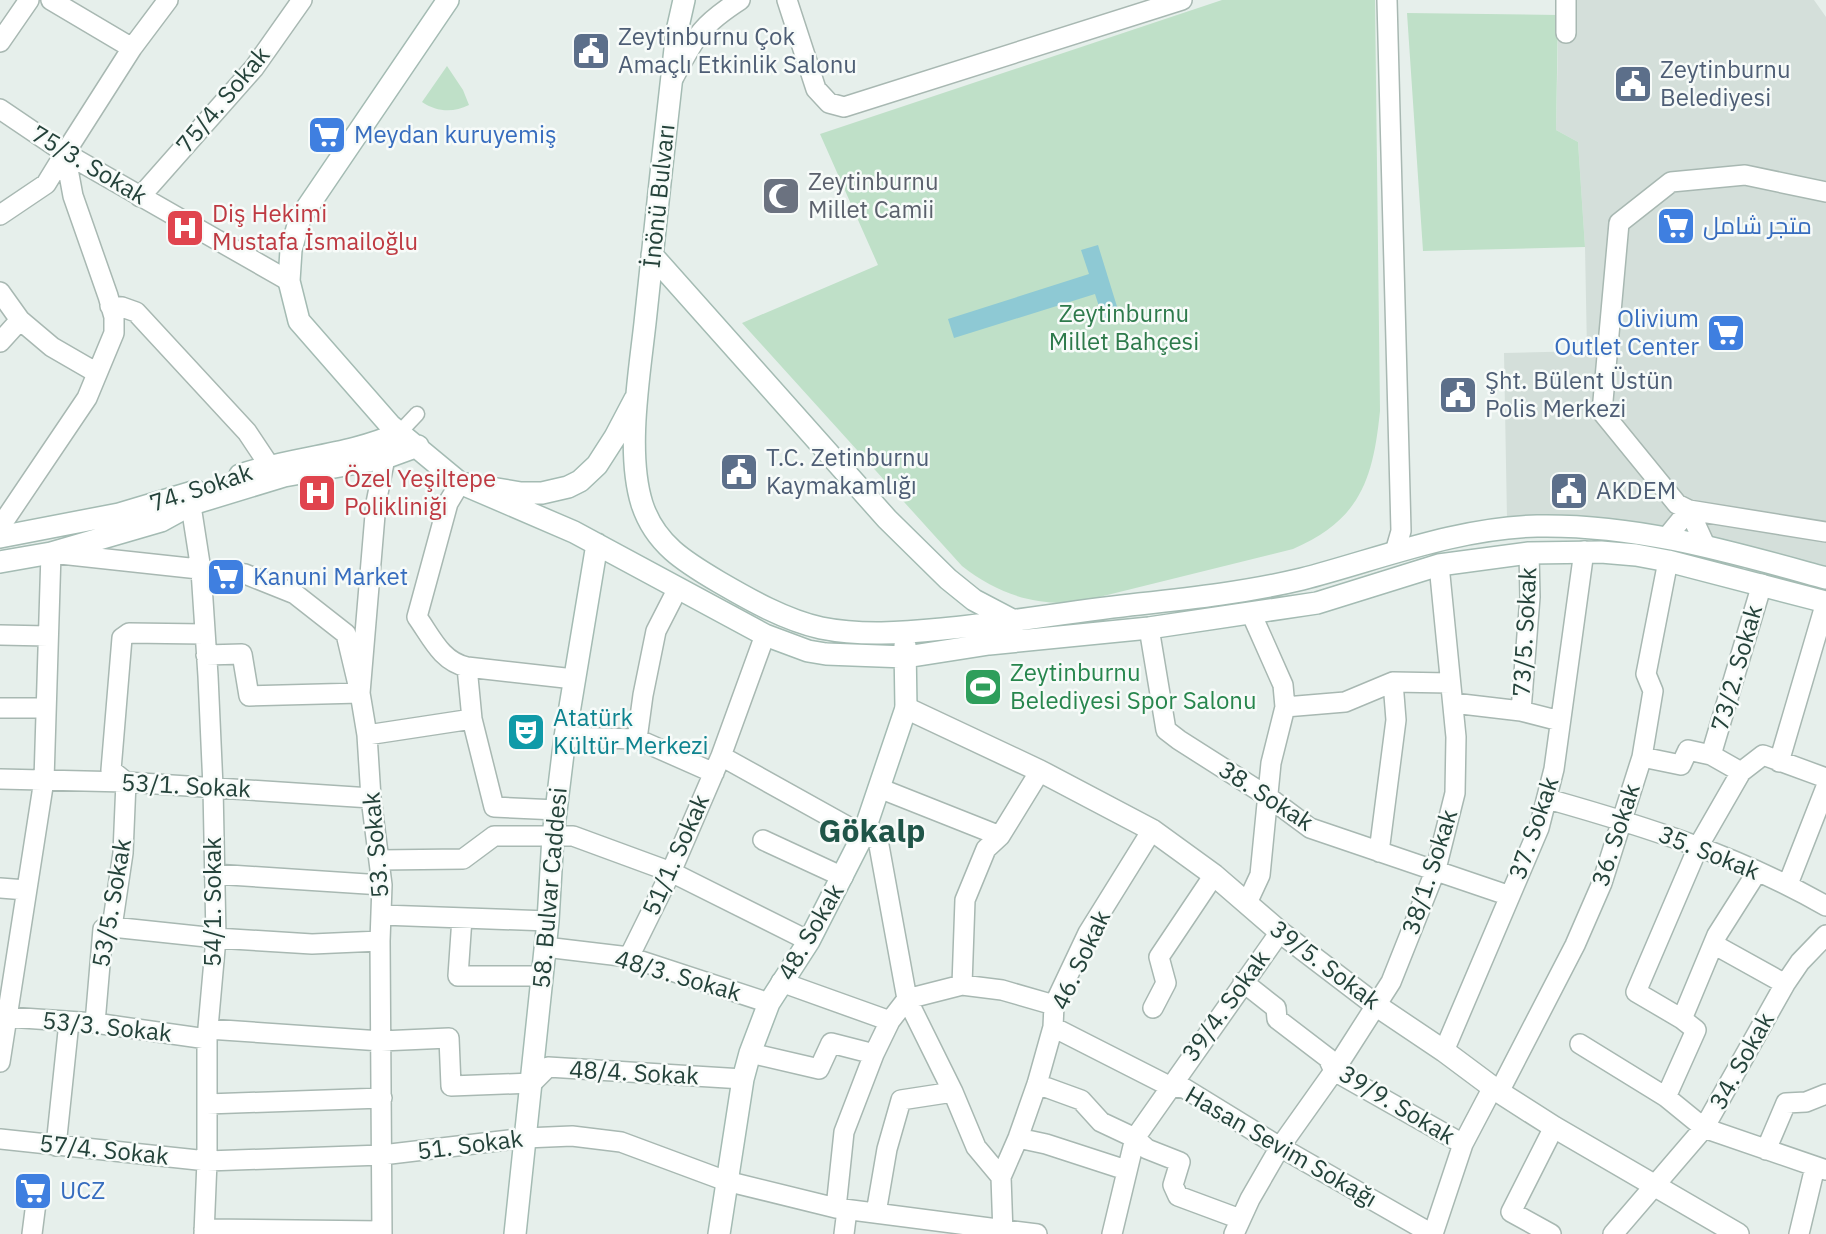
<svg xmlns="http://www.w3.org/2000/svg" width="1826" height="1234" font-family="'IBM Plex Sans',Cairo,sans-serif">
<rect width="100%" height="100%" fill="#e6efeb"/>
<!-- built -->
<path fill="#d4dfda" d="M1559,0h255l12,17v551l-319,-49 -3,-166 83,-2 -2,-104 -7,-105 -22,-12z"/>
<!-- green -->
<path fill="#bfe0c8" d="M1222,0h153l5,411c-7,69 -20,109 -87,138l-214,53c-45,4 -81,-8 -117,-36l-220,-243 136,-58 -58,-131z
M1407,13l151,2 -2,115 22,12 7,105 -162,4z
M447,66l16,24 6,15c-16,8 -32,7 -47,-3z"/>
<!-- water -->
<path fill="#8ec9d4" d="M1098,245l21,68 -16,6 -8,-25 -141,44 -6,-19 141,-45 -8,-24z"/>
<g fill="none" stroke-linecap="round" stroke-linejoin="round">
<defs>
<path id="pedestrian" d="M399,433l18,-19"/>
<path id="minor" d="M51,0l81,48
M787,0l29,89 13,14 15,4 338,-107
M1387,0l14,531 -6,21
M1566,33v-33
M0,42l29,-42
M674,77c22,-41 26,-51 66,-77
M0,109l65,44 224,128
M140,197l114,-129 48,-68
M0,215l46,-31 19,-31
M0,292l20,28 32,27 45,26
M110,306l12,1 14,5 111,120 22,33
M0,342l20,-22
M460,483l-12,20 -31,114c15,21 24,44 50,50l5,52 22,88 63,3
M189,493l12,77 7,106 5,111 3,151 -9,101v122l-3,73
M0,527l87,-129 27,-65v-16l-6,-21 -35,-100 -8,-43 67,-105 36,-48
M1667,537l22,-27 137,22
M1705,545l-16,-35 -12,-6 -75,-92 17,-189 52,-41 74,-7 81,17
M1149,628l17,102 13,10 88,56 43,32 200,68
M0,635l48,1
M206,655l36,-1 7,42 111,-3
M467,667l107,12
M1453,703l68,8 39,10
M1285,707l60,-5 48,-20 57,1
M0,708h45
M1521,711l9,-114 -1,-44
M367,735l105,-16
M565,737l72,2 77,34
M637,739l6,-44 13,-64 22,-43
M1711,755l30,17
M721,756l142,79 15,5 29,159 46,93 23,55 25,30 2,57
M1642,757l39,8 7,-15 23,5 51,-171
M1779,762l47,-160
M0,779l126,3 245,16
M879,788l121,48
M1548,799c96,27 191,57 278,107
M763,840l80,37
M1379,852l17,-132 -3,-38
M380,860l83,-1 31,-23h79l98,36 138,69
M214,874l168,11
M1788,884l38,-97
M0,888l26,2
M1247,903l13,-28 11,-112 14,-56 -2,-22 -32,-72
M382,915l166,6
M462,918l-4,58h83
M112,927l104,11 96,6 68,-3
M1715,945l70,39
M545,947l84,10 140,46
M629,957l42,-85 50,-116 44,-121
M781,982l109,39
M1243,982l33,26 1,11 51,39 6,13 129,73
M962,985l3,-85 21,-51 14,-13 40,-65
M1153,1008l13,-25 -7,-26 55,-82
M8,1017l87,6 112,16
M1682,1019l35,-84 40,-63
M95,1023l8,-94 9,-2 11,-74 3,-71 -15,-12 11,-132 7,-5 75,1
M1053,1027l116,59 15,2 96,59 152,87
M208,1029l173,12 68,-3 2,48 81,-3 16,-16 195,12
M1580,1044l86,53 38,31 122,42
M1444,1051l95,-223 15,-59 30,-218
M750,1053l69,16 12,-26 43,11
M0,1062l44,-282 7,-227 194,21 50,20 51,40 14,59
M1037,1084l44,16 20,22 34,16 12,11 33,13 -7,23 5,11 62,23
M1499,1092l76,-147 27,-62 40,-126 11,-66 -7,-17 22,-113
M1666,1097l30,-67 -14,-11 -46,-27 63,-147 42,-73 22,-17 63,23
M207,1104l175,-6
M1018,1138l28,6 80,26
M0,1139l207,22 175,-6 143,-17 47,-2 49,6 105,39 110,27 201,26
M56,1146l13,-124
M1766,1150l20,-47 20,-1 20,-8
M1001,1177l17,-39 19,-54 16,-57 1,-22 34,-72 64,-103
M836,1208l8,-76 30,-78 16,-33 17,-22 55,-14 40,5 52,15
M876,1213l11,-64 14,-49 52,-8
M204,1229l178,2
M32,1234l6,-47
M382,1234l-2,-293 2,-56 -11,-87 -4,-63 -7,-42 16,-190 9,-45
M844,1234l3,-24
M1112,1234l23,-96 145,-206
M1234,1234l16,-35 30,-52 54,-76 57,-89 45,-113 19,-76 1,-56 -17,-172
M1433,1234l30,-90 30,-57
M1551,1234l-40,-22 43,-85
M1613,1234l91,-106 81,-144 15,-22 26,-27
M1799,1234l16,-67"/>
<path id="tertiary" d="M906,708l134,63 112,59 62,45 66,57 97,74 67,45 55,41 55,35 184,107"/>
<path id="secondary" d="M448,0l-148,218 -9,32 -2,31 10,40 91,104 70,58 61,10h21l26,-6 12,-6 17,-16 18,-28 20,-38
M684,0l-7,31c-11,97 -22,195 -32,292 -6,54 -19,130 -3,181 13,40 43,58 77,78 31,18 66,38 102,46 40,8 81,5 121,1 66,-6 131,-18 197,-25 55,-6 109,-12 163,-25 77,-20 154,-51 235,-53 100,-2 194,26 289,52
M652,255l235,264 61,60 26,21 42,22
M240,475c52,-18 109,-19 159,-42
M460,483l114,49 191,103 43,16 18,3 80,3 83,-13 160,-16 168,-25 122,-38 90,-12 72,-1 35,3 32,6 158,41
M0,537l119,-23 77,-23
M0,562l51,-9 110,-32 31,-17 92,-28 101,-18 33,-12
M515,1234l33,-313 5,-85 12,-99 32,-193
M719,1234l24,-155 7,-26 19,-50 40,-62 54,-106 43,-127 -1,-63"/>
</defs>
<!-- pedestrian casing -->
<use href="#pedestrian" stroke="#a8b8b2" stroke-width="17"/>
<!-- minor casing -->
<use href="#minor" stroke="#a8b8b2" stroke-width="22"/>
<!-- tertiary casing -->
<use href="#tertiary" stroke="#a8b8b2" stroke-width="24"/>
<!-- secondary casing -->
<use href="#secondary" stroke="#a4bbb3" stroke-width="24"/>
<!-- pedestrian -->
<use href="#pedestrian" stroke="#fff" stroke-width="14"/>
<!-- minor -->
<use href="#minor" stroke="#fff" stroke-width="19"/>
<!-- tertiary -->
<use href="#tertiary" stroke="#fff" stroke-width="21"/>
<!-- secondary -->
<use href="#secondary" stroke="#fff" stroke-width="21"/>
</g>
<!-- icons -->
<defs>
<symbol id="civic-square" viewBox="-11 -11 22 22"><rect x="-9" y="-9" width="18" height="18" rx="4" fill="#5c6f8a" stroke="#f7fbf9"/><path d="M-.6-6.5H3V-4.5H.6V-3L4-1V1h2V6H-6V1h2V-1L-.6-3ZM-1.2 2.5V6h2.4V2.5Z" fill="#fff"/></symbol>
<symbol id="supermarket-square" viewBox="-11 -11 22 22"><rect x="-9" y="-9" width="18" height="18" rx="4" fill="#3f7fe0" stroke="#f7fbf9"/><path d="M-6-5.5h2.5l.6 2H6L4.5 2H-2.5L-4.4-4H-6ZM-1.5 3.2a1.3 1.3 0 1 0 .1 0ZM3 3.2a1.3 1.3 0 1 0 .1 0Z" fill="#fff"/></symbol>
<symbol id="mosque-square" viewBox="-11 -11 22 22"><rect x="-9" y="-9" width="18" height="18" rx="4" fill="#6b7280" stroke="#f7fbf9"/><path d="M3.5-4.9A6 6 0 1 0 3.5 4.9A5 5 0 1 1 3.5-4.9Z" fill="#fff"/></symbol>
<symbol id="hospital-square" viewBox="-11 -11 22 22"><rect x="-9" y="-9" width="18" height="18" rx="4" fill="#e0444e" stroke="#f7fbf9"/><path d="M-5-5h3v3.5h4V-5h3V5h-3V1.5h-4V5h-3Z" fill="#fff"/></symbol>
<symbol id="stadium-square" viewBox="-11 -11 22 22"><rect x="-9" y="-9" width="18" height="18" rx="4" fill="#2e9e5b" stroke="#f7fbf9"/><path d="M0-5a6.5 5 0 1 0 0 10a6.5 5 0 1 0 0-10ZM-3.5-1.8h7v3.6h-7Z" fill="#fff"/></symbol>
<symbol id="theatre-square" viewBox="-11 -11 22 22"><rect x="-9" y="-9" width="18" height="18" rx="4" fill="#0f9aa8" stroke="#f7fbf9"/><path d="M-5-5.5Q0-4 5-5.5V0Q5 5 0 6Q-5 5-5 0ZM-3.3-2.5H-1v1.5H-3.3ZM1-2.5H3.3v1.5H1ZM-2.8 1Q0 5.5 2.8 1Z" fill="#fff"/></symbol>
</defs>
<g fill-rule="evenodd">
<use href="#civic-square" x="569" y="29" width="44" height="44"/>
<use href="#civic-square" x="1611" y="62" width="44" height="44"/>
<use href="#supermarket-square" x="305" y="113" width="44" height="44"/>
<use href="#mosque-square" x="759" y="174" width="44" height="44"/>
<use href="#supermarket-square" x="1654" y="204" width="44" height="44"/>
<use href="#hospital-square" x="163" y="206" width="44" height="44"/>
<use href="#supermarket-square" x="1704" y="311" width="44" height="44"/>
<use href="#civic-square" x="1436" y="373" width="44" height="44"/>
<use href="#civic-square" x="717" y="450" width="44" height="44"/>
<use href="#civic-square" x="1547" y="469" width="44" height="44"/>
<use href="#hospital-square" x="295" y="471" width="44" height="44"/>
<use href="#supermarket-square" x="204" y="555" width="44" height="44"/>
<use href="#stadium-square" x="961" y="665" width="44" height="44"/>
<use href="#theatre-square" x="504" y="710" width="44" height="44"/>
<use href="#supermarket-square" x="11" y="1169" width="44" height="44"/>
</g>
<g text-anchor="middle" stroke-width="5" stroke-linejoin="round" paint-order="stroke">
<!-- service labels -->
<g font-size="24" fill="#4e5e75" stroke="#f7fbf9" text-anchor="start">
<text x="618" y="45">Zeytinburnu Çok<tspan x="618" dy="28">Amaçlı Etkinlik Salonu</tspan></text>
<text x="1660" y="78">Zeytinburnu<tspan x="1660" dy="28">Belediyesi</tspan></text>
<text x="1485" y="389">Şht. Bülent Üstün<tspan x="1485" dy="28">Polis Merkezi</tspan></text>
<text x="766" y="466">T.C. Zetinburnu<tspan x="766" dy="28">Kaymakamlığı</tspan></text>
<text x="1596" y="499">AKDEM</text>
</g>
<!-- street labels -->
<g font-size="24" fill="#24423a" stroke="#f7fbf9">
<text transform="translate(223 100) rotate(-50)" y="8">75/4. Sokak</text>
<text transform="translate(89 165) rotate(31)" y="8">75/3. Sokak</text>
<text transform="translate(659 196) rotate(-84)" y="8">İnönü Bulvarı</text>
<text transform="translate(201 488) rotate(-18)" y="8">74. Sokak</text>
<text transform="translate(1525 632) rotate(-87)" y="8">73/5. Sokak</text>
<text transform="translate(1737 668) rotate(-74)" y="8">73/2. Sokak</text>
<text transform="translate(186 786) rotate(3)" y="8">53/1. Sokak</text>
<text transform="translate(1266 796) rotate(33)" y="8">38. Sokak</text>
<text transform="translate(1534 828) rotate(-71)" y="8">37. Sokak</text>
<text transform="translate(1616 835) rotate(-72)" y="8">36. Sokak</text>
<text transform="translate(376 845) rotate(-95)" y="8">53. Sokak</text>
<text transform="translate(1709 853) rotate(22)" y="8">35. Sokak</text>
<text transform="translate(676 855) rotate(-66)" y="8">51/1. Sokak</text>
<text transform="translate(1430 872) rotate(-72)" y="8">38/1. Sokak</text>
<text transform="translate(550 888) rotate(-85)" y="8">58. Bulvar Caddesi</text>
<text transform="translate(213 902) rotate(-90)" y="8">54/1. Sokak</text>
<text transform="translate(112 903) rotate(-80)" y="8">53/5. Sokak</text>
<text transform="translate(811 932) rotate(-60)" y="8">48. Sokak</text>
<text transform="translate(1081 960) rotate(-65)" y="8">46. Sokak</text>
<text transform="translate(1325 965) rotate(37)" y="8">39/5. Sokak</text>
<text transform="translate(678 976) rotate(16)" y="8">48/3. Sokak</text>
<text transform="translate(1226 1006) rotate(-54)" y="8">39/4. Sokak</text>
<text transform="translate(107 1027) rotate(6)" y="8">53/3. Sokak</text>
<text transform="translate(1742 1061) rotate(-61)" y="8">34. Sokak</text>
<text transform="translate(634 1073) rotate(3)" y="8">48/4. Sokak</text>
<text transform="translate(1397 1105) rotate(31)" y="8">39/9. Sokak</text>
<text transform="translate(470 1145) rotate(-7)" y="8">51. Sokak</text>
<text transform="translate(1281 1147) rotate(30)" y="8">Hasan Sevim Sokağı</text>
<text transform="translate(104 1150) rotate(6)" y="8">57/4. Sokak</text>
</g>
<!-- shop labels -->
<g font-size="24" fill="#366cbe" stroke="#f7fbf9" text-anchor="start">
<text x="354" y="143">Meydan kuruyemiş</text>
<text x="1703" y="234">متجر شامل</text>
<text x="1699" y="327" text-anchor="end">Olivium<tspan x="1699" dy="28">Outlet Center</tspan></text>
<text x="253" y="585">Kanuni Market</text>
<text x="60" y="1199">UCZ</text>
</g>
<!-- worship labels -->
<g font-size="24" fill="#5b616d" stroke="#f7fbf9" text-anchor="start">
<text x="808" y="190">Zeytinburnu<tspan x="808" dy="28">Millet Camii</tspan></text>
</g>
<!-- health labels -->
<g font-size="24" fill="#be3a42" stroke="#f7fbf9" text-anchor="start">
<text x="212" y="222">Diş Hekimi<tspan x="212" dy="28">Mustafa İsmailoğlu</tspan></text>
<text x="344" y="487">Özel Yeşiltepe<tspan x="344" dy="28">Polikliniği</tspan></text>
</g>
<!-- park labels -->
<g font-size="24" fill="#2d7a4b" stroke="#f7fbf9">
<text x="1124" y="322">Zeytinburnu<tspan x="1124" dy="28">Millet Bahçesi</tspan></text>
</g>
<!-- leisure labels -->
<g font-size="24" fill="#27864d" stroke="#f7fbf9" text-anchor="start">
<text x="1010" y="681">Zeytinburnu<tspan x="1010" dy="28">Belediyesi Spor Salonu</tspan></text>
</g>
<!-- culture labels -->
<g font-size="24" fill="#0d838f" stroke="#f7fbf9" text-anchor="start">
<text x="553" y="726">Atatürk<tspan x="553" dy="28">Kültür Merkezi</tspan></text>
</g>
<!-- district labels -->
<g font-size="32" font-weight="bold" fill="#1f5548" stroke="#f7fbf9">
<text x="872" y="842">Gökalp</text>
</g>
</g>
</svg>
